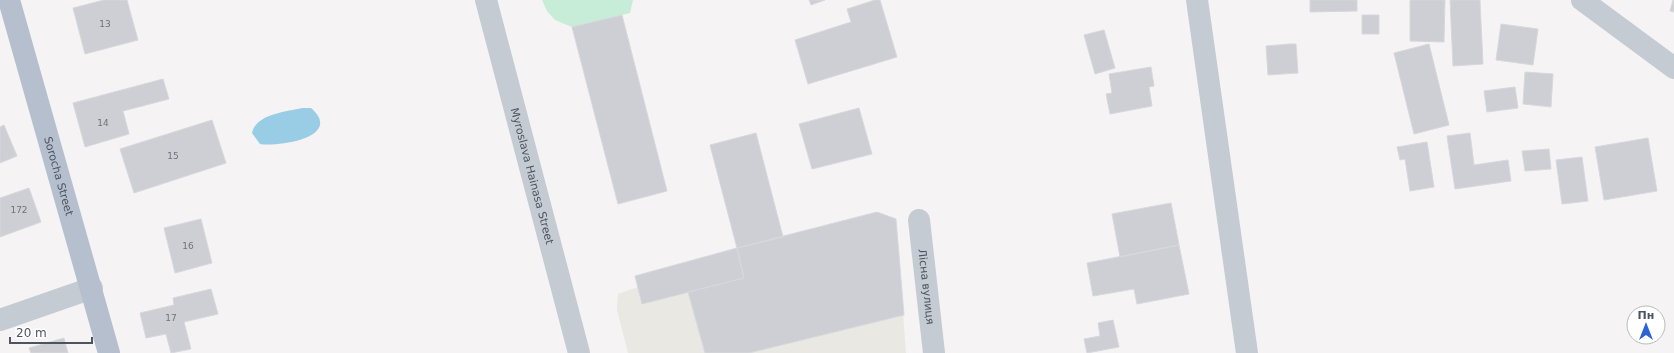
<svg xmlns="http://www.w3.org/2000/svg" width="1674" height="353" font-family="'DejaVu Sans',sans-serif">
<rect width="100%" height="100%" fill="#f5f3f3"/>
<!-- commercial -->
<path fill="#eae8e2" d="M756,133l27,103 113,-17 10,134h-278l-11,-43 1,-16 20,-7 -3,-11 102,-28 -27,-103z"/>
<!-- green -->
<path fill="#c7edd9" d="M542,0h91l-3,13 -58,14 -17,-7 -8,-9z"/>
<!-- water -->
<path fill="#98cde5" d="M302,108h9c33,29 -32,39 -51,36l-8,-11c4,-19 33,-21 50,-25z"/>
<!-- building -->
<path fill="#cdcfd4" stroke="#d7d8dd" d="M104,0h23l11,40 -53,14 -12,-46z
M809,0h16l-14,5z
M875,0h5l17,57 -89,27 -13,-44 56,-18 -4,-13z
M1310,0h47v11l-47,1z
M1410,0h35l-1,42 -34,-1z
M1450,0h30l3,64 -30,2z
M1673,0h1v12l-4,-1z
M622,15l45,176 -49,13 -46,-177z
M1362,15h17v19h-17z
M1501,24l37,5 -5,36 -37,-5z
M1104,30l11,38 -20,6 -11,-39z
M1290,44h6l2,29 -30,2 -2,-29z
M1429,44l20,81 -35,9 -20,-81z
M1151,67l3,19 -5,1 3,19 -42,8 -4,-20 6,-1 -3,-19z
M1525,72l28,2 -2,33 -28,-3z
M163,79l6,20 -46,12 6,23 -44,13 -12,-44z
M1515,87l3,21 -31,4 -3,-21z
M859,108l13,46 -60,15 -13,-45z
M212,120l14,43 -92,30 -14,-44z
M4,125l13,31 -17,7v-36z
M756,133l27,104 -46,11 -27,-103z
M1470,133l4,32 34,-5 3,21 -56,8 -8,-53z
M1648,138l9,53 -53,9 -9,-53z
M1427,142l7,45 -24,4 -5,-32 -5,1 -3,-13z
M1549,149l2,20 -26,2 -3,-20z
M1582,157l6,44 -26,3 -6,-44z
M29,188l12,34 -41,15v-39z
M1171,203l8,42 -59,12 -8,-43z
M877,212l19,7 8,96 -155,38h-44l-17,-61 56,-14 -7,-30z
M201,219l11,44 -37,10 -11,-45z
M1179,245l10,49 -52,10 -3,-15 -41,7 -6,-33z
M737,248l7,30 -102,26 -7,-28z
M211,289l7,25 -34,8 7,27 -20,4 -5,-19 -20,4 -6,-25 34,-8 -1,-7z
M1113,320l6,27 -32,6 -3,-14 16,-3 -2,-13z
M64,338l4,15h-37l-2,-5z"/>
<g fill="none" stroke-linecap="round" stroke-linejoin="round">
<!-- minor -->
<g stroke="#c5cbd2" stroke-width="22">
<path id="s1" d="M486,0l93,353"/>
<path d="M1197,0l50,353"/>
<path d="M1582,0l92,68"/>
<path id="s2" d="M919,220l15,133"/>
<path d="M0,320l92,-32"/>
</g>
<!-- major -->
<path stroke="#b5bfce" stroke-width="22" id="s3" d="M9,0l100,353"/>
</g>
<g text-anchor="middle" stroke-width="3" stroke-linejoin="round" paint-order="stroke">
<!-- number labels -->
<g font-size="9" fill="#6c737c">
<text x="105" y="27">13</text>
<text x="103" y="126">14</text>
<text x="173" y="159">15</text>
<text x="19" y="213">172</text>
<text x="188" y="249">16</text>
<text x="171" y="321">17</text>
</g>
<!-- street labels -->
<g font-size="11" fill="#4c545f" stroke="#fff">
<text dy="4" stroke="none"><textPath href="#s3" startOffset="183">Sorocha Street</textPath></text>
<text dy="4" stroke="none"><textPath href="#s1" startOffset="182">Myroslava Hainasa Street</textPath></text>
<text dy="4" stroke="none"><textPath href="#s2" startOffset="67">Лісна вулиця</textPath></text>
</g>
</g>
<!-- north arrow -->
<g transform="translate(1646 325)"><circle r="19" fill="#ffffff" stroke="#b7bbbf"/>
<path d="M0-3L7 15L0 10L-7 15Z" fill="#2c64d6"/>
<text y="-6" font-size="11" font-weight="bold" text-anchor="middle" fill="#4c545f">Пн</text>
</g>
<!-- scale -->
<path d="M10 337v6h82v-6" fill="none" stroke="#4c545f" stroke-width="2"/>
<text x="16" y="337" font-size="12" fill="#4c545f" stroke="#ffffff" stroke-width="3" paint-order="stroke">20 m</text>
</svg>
